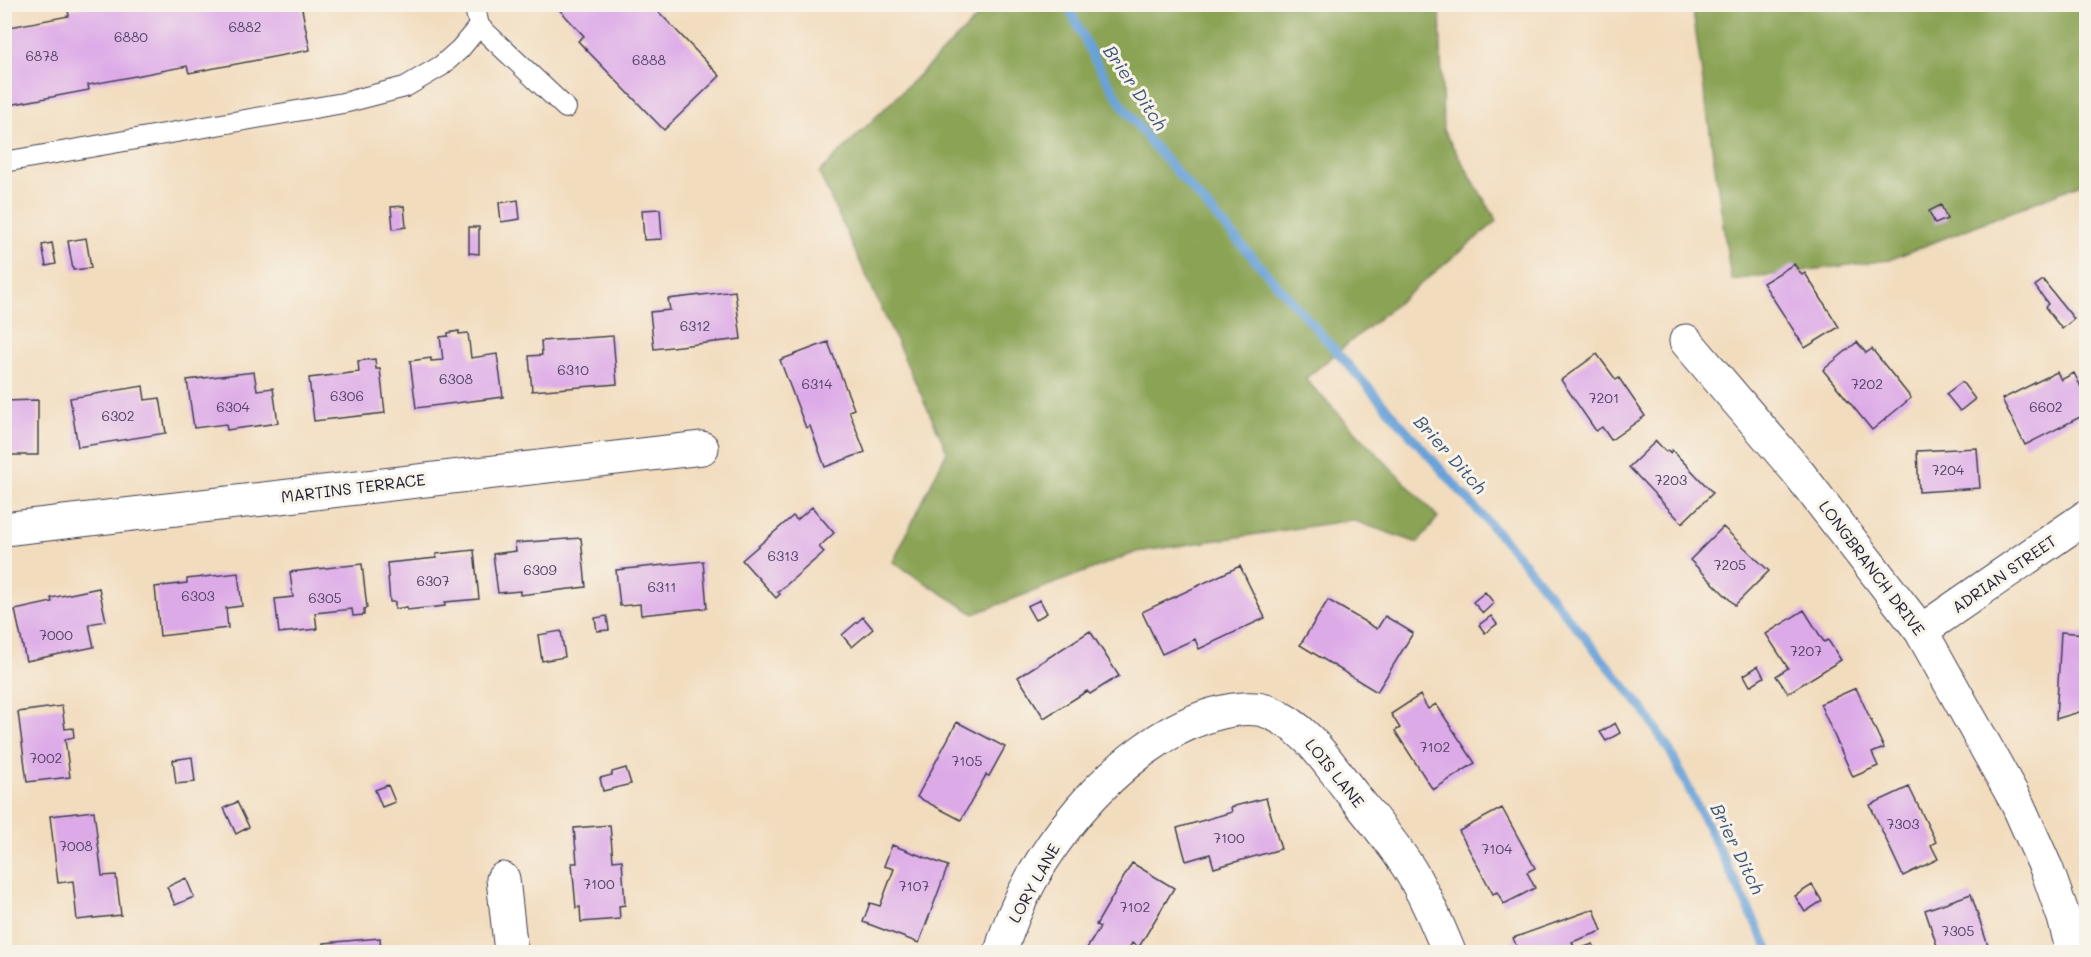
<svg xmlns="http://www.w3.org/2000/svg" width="2091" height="957" font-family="Mali,sans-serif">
<rect width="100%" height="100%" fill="#f7f3e8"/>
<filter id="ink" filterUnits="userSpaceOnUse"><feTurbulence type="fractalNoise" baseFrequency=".0167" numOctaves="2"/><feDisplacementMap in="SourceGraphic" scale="12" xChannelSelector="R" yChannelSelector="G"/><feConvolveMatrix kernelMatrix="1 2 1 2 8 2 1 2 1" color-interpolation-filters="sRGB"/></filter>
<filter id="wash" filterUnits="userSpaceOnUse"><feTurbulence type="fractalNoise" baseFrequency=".008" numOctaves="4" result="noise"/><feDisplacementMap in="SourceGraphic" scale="24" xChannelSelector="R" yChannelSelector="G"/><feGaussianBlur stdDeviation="1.35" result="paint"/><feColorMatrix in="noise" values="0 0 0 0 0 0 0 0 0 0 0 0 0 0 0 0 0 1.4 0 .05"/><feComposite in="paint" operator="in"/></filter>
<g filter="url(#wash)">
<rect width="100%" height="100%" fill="#f2dcbe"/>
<!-- forest -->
<path fill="#8aa355" stroke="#566248" stroke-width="1.5" d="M971,5h469l3,125 54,91 -192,158 133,138 -20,26 -66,-23 -215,32 -163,62 -81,-52 54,-111 -128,-278 158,-155z
M1692,5h394v177l-197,78 -158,20z"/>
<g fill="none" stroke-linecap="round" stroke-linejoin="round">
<!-- stream -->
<path stroke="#69a2d8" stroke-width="9" d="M1067,4l27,55 29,47 27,36 369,415 125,153 27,43 99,199"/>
</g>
<g id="blocks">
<!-- building -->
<path fill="#ddaae8" d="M97,4h204l9,46 -121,23 -2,-7 -99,19 1,5 -85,16v-78l65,-12 -1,-6z
M554,4h97l69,72 -56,54 -86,-89 6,-5z
M518,200l2,19 -19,3 -2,-19z
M1941,205l6,14 -12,5 -6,-13z
M404,206l2,21 -13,2 -2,-22z
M660,209l2,30 -18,1 -2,-30z
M469,227h10v27l-10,-1z
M86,238l5,30 -18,2 -5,-29z
M52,243l4,21 -10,2 -4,-21z
M1794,264l8,11 3,-2 34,54 -34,21 -42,-65z
M2043,280l31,39 -12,10 -17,-22 3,-3 -13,-18z
M735,291l6,48 -87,10 -4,-37 20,-2 -2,-11z
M459,331v3l9,-1 3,25 26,-4 6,43 -87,11 -6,-47 21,-3v3l12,-1 -3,-23 8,-1v-3z
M613,336l4,48 -85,7 -3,-35 13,-1 -1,-14z
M828,342l26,67 -5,2 16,41 -40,15 -15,-41 -4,2 -26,-68z
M1857,342l9,11 6,-4 39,49 -39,32 -49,-60z
M1597,354l19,26 3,-2 26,38 -34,24 -9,-13 -6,4 -35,-51z
M375,359l1,10h4l5,44 -71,8 -5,-43 50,-6 -1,-11z
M254,372l3,18 16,-2 5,35 -51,7 -1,-6 -32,4 -7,-48z
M2057,372l4,8 13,-7 12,24v17l-61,31 -23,-46z
M1962,382l13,17 -15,12 -14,-17z
M143,386l2,14 15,-2 6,35 -88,14 -8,-49z
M38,400v55h-34v-54z
M1656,441l10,11 2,-2 2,3 2,-3 41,43 -31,30 -53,-56z
M1977,448l3,40 -61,4 -2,-41z
M812,507l22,26 -15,14 5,5 -46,40 2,2 -4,4 -34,-38 51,-44 4,4z
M1723,527l46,44 -34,34 -45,-45z
M581,538l5,49 -66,8v-4l-22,2 -5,-39 23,-3 -1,-8z
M474,550l5,49 -34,3v4l-38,4v-3l-12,2v-7h-5l-3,-39 49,-5v-4z
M703,561l4,47 -66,7 -1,-11 -20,2 -4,-36z
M362,564l5,44 -3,1v6l-11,1 -1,-7 -37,4 2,16 -38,4 -4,-34 18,-2 -3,-25z
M1240,566l25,52 -66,31 -4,-10 -33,15 -20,-42z
M238,573l4,33 -16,2 2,20 -68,8 -5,-49 32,-4v-4z
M99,588l7,33 -17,3 5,23 -68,14 -11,-51 37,-8 -1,-4z
M1485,592l9,11 -11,10 -10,-11z
M1040,600l7,13 -12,7 -8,-14z
M1328,600l49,29 8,-13 28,17 -36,59 -77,-47z
M1804,610l20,32 4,-2 13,20 -53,33 -12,-17 12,-8 -22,-34z
M607,616l2,14 -12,1 -2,-13z
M1491,616l6,8 -12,9 -6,-8z
M863,617l10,12 -21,18 -10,-12z
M561,631l4,26 -23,4 -4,-26z
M1090,631l29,45 -29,18 -3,-3 -43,27 -26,-41z
M2061,632l25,2v76l-30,9z
M1758,666l6,11 -14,9 -6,-11z
M1856,688l28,60 -12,5 6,13 -25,11 -33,-73z
M1420,695l8,14 8,-5 39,59 -42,27 -38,-59 5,-3 -9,-14z
M62,706l3,23 8,-1 1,9 -9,2 5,38 -43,5 -9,-70z
M957,722l48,25 -16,29 -3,-1 -25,45 -44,-23z
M1615,723l5,10 -14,8 -6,-9z
M192,757l3,25 -19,2 -3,-24z
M626,768l5,16 -28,7 -3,-13 12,-3v-3z
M388,785l7,17 -13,5 -7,-17z
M1909,787l27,55 -5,3 7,14 -35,17 -33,-71z
M1266,798l15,51 -67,19 -4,-14 -24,7 -9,-33 55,-16 -1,-5z
M237,802l12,25 -13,7 -12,-26z
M1502,808l33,60 -8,4 8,16 -31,16 -7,-12 -4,2 -34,-63z
M94,811l8,65 14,-1 5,40 -44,5 -4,-39 -15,2 -8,-67z
M610,825l3,36 9,-1 3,45 -6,1 1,13 -39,3 -1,-15 -4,1 -4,-45h5l-3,-35z
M892,845l56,21 -29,77 -56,-21 7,-19 10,3 14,-37 -10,-3z
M1132,863l42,25 -35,59 -7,-4 -5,9h-37l-4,-2 14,-23 -4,-2z
M186,878l8,19 -19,8 -8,-18z
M1812,885l10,16 -17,11 -10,-16z
M1971,894l19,58h-51l-14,-42z
M1594,909l8,22 -30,11 4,8 17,-6 4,8h-78l-6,-14z
M380,938l1,14h-56l-1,-9z"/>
</g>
</g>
<g filter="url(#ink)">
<use href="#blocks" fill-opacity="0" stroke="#413e4f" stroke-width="1.5"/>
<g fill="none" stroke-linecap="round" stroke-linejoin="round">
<defs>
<path id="lane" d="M479,26l87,82
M4,162l339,-59 62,-16 36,-21 19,-17 19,-23 -4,-18 -3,-4"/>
<path id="street" d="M1686,341l111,130 124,160 96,172 30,67 17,48 9,34
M4,529l698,-81
M1921,631l165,-114
M503,879l8,73
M1001,952c24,-92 116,-208 210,-237 17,-5 40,-10 58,-3 36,15 55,45 78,75 21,27 45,54 63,83 16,26 28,55 39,82"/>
</defs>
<!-- lane casing -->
<use href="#lane" stroke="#413e4f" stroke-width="22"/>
<!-- street casing -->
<use href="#street" stroke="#413e4f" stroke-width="35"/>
<!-- lane -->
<use href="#lane" stroke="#fff" stroke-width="20"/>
<!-- street -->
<use href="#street" stroke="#fff" stroke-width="33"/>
</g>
</g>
<g text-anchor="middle" stroke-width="6" stroke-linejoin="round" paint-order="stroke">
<!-- number labels -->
<g font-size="14" fill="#514466">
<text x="245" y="32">6882</text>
<text x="131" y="42">6880</text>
<text x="42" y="61">6878</text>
<text x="649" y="65">6888</text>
<text x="695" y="331">6312</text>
<text x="573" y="375">6310</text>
<text x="456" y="384">6308</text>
<text x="817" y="389">6314</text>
<text x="1867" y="389">7202</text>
<text x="347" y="401">6306</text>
<text x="1604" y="403">7201</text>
<text x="233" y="412">6304</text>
<text x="2046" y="412">6602</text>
<text x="118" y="421">6302</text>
<text x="1948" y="475">7204</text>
<text x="1671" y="485">7203</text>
<text x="783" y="561">6313</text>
<text x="1730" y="570">7205</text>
<text x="540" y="575">6309</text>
<text x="433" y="586">6307</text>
<text x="662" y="592">6311</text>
<text x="198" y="601">6303</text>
<text x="325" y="603">6305</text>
<text x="56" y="640">7000</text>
<text x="1806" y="656">7207</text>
<text x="1435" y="752">7102</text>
<text x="46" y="763">7002</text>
<text x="967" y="766">7105</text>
<text x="1903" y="829">7303</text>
<text x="1229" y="843">7100</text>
<text x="76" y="851">7008</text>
<text x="1497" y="854">7104</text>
<text x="599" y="889">7100</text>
<text x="914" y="891">7107</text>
<text x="1135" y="912">7102</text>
<text x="1958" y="936">7305</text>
</g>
<!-- street labels -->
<g font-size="16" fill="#22223b" stroke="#f7f3e8">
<text transform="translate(353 488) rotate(-7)" y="6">MARTINS TERRACE</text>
<text transform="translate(1872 568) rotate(53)" y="6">LONGBRANCH DRIVE</text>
<text transform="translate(2004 574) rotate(-35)" y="6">ADRIAN STREET</text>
<text transform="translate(1335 773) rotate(51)" y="6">LOIS LANE</text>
<text transform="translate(1034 883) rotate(-61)" y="6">LORY LANE</text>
</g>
<!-- water labels -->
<g font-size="18" font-style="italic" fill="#3e557a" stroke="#f7f3e8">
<text transform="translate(1135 88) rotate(56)" y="6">Brier Ditch</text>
<text transform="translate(1450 455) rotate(48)" y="6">Brier Ditch</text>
<text transform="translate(1737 849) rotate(64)" y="6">Brier Ditch</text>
</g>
</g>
<!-- margin -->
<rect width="2091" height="957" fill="none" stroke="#f7f3e8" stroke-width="24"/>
</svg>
